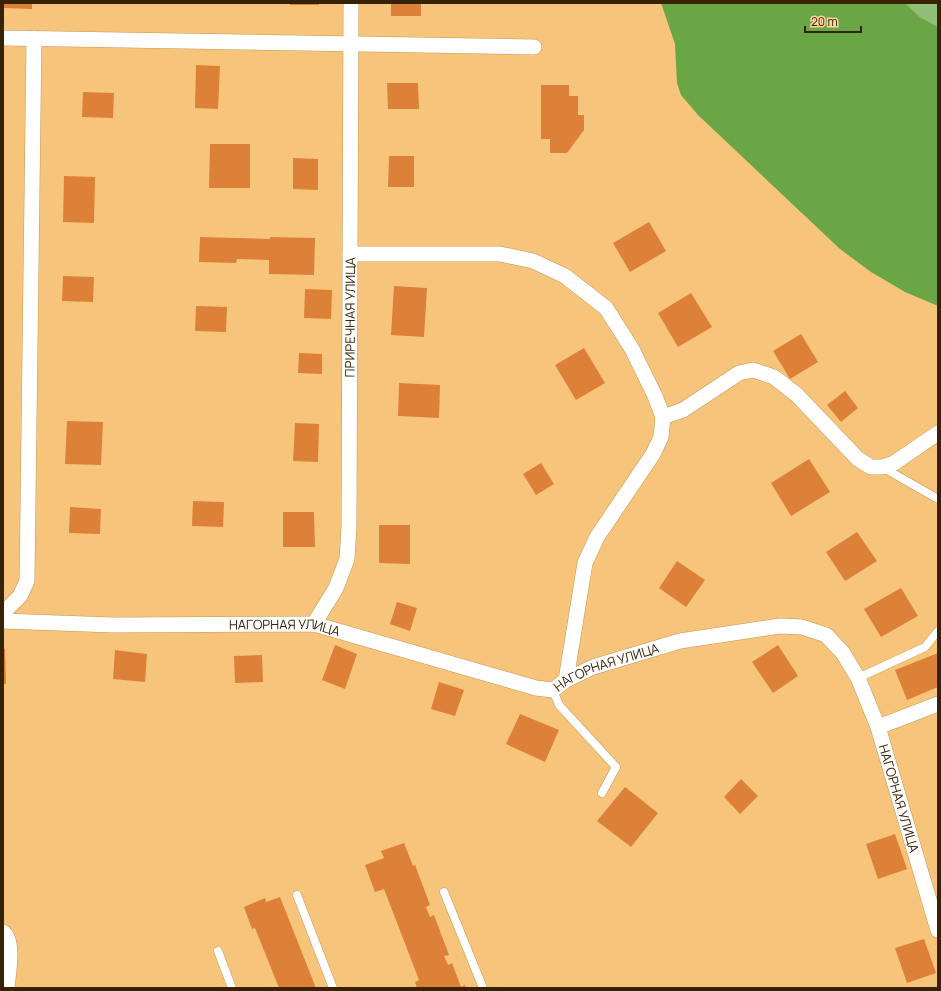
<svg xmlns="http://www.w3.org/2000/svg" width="941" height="991" font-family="Manrope,sans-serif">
<rect width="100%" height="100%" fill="#f7c47c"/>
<!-- green -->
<path fill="#91bf78" d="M905,3h33v24l-18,-10z"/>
<!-- forest -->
<path fill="#6ba646" d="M661,3h244l15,14 18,10v279l-33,-14 -34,-20 -31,-23 -142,-134 -17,-20 -4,-12 -2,-39z"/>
<!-- building -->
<path fill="#dd8139" d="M3,3h29v6l-29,-1z
M290,3h29v2h-29z
M391,3h30v13h-30z
M196,65l24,1 -2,43 -23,-1z
M387,83h31l1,26h-31z
M541,85h28v11h9v19h6v15l-17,23h-17v-14h-9z
M83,92l31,1 -1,25 -31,-1z
M210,144h40v44h-41z
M389,156h25v31h-26z
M293,158l25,1v31l-25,-1z
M64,176l31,1 -1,46 -31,-1z
M649,222l17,29 -36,21 -17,-29z
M200,237l70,2v-2l45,1 -1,37 -45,-1v-14l-32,-1 -1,4 -37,-1z
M63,276l31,1 -1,25 -31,-1z
M394,286l33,2 -3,49 -33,-2z
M305,289l27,1 -1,29 -27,-1z
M691,293l21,34 -34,20 -20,-34z
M196,306l31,1 -1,25 -31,-1z
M801,334l17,28 -28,17 -17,-28z
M584,348l21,35 -29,17 -21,-35z
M299,353l23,1v20l-24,-1z
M399,383l41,2 -1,33 -41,-2z
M845,391l13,17 -17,14 -14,-17z
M67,421l36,1 -2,43 -36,-1z
M295,423l24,1 -1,38 -25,-1z
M809,459l21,33 -39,24 -20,-33z
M541,463l13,21 -18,11 -13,-21z
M193,501l31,1 -1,25 -31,-1z
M70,507l31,2 -1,25 -31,-1z
M283,512h31l1,35h-32z
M379,525h31v39l-31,-1z
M857,532l20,29 -32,20 -19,-29z
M677,561l28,19 -19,27 -27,-19z
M901,588l17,28 -37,21 -17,-28z
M397,602l20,6 -7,23 -20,-7z
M335,645l22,9 -12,35 -23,-9z
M778,645l20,31 -25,17 -21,-31z
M3,649h2l1,35h-3z
M115,650l32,4 -2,28 -32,-3z
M938,653v34l-31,13 -12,-30z
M262,655l1,27 -28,1 -1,-27z
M439,682l25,8 -9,26 -24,-7z
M520,714l39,16 -14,32 -39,-18z
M741,779l17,17 -18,18 -16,-17z
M625,787l33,26 -27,34 -34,-26z
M895,834l12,35 -29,10 -12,-35z
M404,843l9,23 2,-1 15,40 -4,2 4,10 4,-2 15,40 -5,1 4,9 4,-2 9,24 4,-2 1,3h-49l-2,-6 4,-2 -35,-91 -9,3 -10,-27 19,-7 -3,-7z
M280,897l36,91h-37l-24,-60 -3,1 -8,-22 21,-9 1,4z
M924,939l12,34 -29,10 -12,-35z"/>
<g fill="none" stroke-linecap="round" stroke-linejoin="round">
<defs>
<path id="lane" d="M882,467l56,32
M858,678l67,-31 13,-16
M553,690l6,15 57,62 -14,26
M444,892l39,96
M297,895l36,93
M218,951l14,37"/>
<g id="street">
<path d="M3,38l531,9"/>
<path d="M350,254h150l33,7 32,15 41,32 26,41 23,47 8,21 -2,20 -8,17 -56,83 -12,26 -19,117"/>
<path d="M663,417l20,-7 56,-37 14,-3 21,7 23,18 61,64 13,8h11l12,-4 44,-30"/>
<path d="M3,613l17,-17 7,-15 7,-543"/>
<path id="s1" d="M3,621l110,4 201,-1 222,64 17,2 13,-10 27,-13 87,-26 100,-15 22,1 24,8 17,18 15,25 20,49 60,203"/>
<path id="s2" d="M314,624l22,-36 11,-29 2,-32 2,-524"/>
<path d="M878,727l60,-23"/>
<path d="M3,932c12,9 5,43 4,56"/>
</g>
</defs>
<!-- lane casing -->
<use href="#lane" stroke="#c6954d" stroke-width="9"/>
<!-- street casing -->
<use href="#street" stroke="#c6954d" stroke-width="16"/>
<!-- lane -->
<use href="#lane" stroke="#fff" stroke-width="8"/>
<!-- street -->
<use href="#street" stroke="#fff" stroke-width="15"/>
</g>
<g text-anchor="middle" stroke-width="3" stroke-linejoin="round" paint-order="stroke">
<!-- street labels -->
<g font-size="13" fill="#372304" stroke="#fcd39b">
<text dy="5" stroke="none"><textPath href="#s2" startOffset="315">ПРИРЕЧНАЯ УЛИЦА</textPath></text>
<text dy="5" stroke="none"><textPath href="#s1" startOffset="282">НАГОРНАЯ УЛИЦА</textPath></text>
<text dy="5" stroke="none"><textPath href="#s1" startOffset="618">НАГОРНАЯ УЛИЦА</textPath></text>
<text dy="5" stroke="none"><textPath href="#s1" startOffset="1026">НАГОРНАЯ УЛИЦА</textPath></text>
</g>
</g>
<!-- border -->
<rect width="941" height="991" fill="none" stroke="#372304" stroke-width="8"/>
<!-- scale -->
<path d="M805 26v6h56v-6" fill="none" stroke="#372304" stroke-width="2"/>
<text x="811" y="26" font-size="12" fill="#372304" stroke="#fcd39b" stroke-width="3" paint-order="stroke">20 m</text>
</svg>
